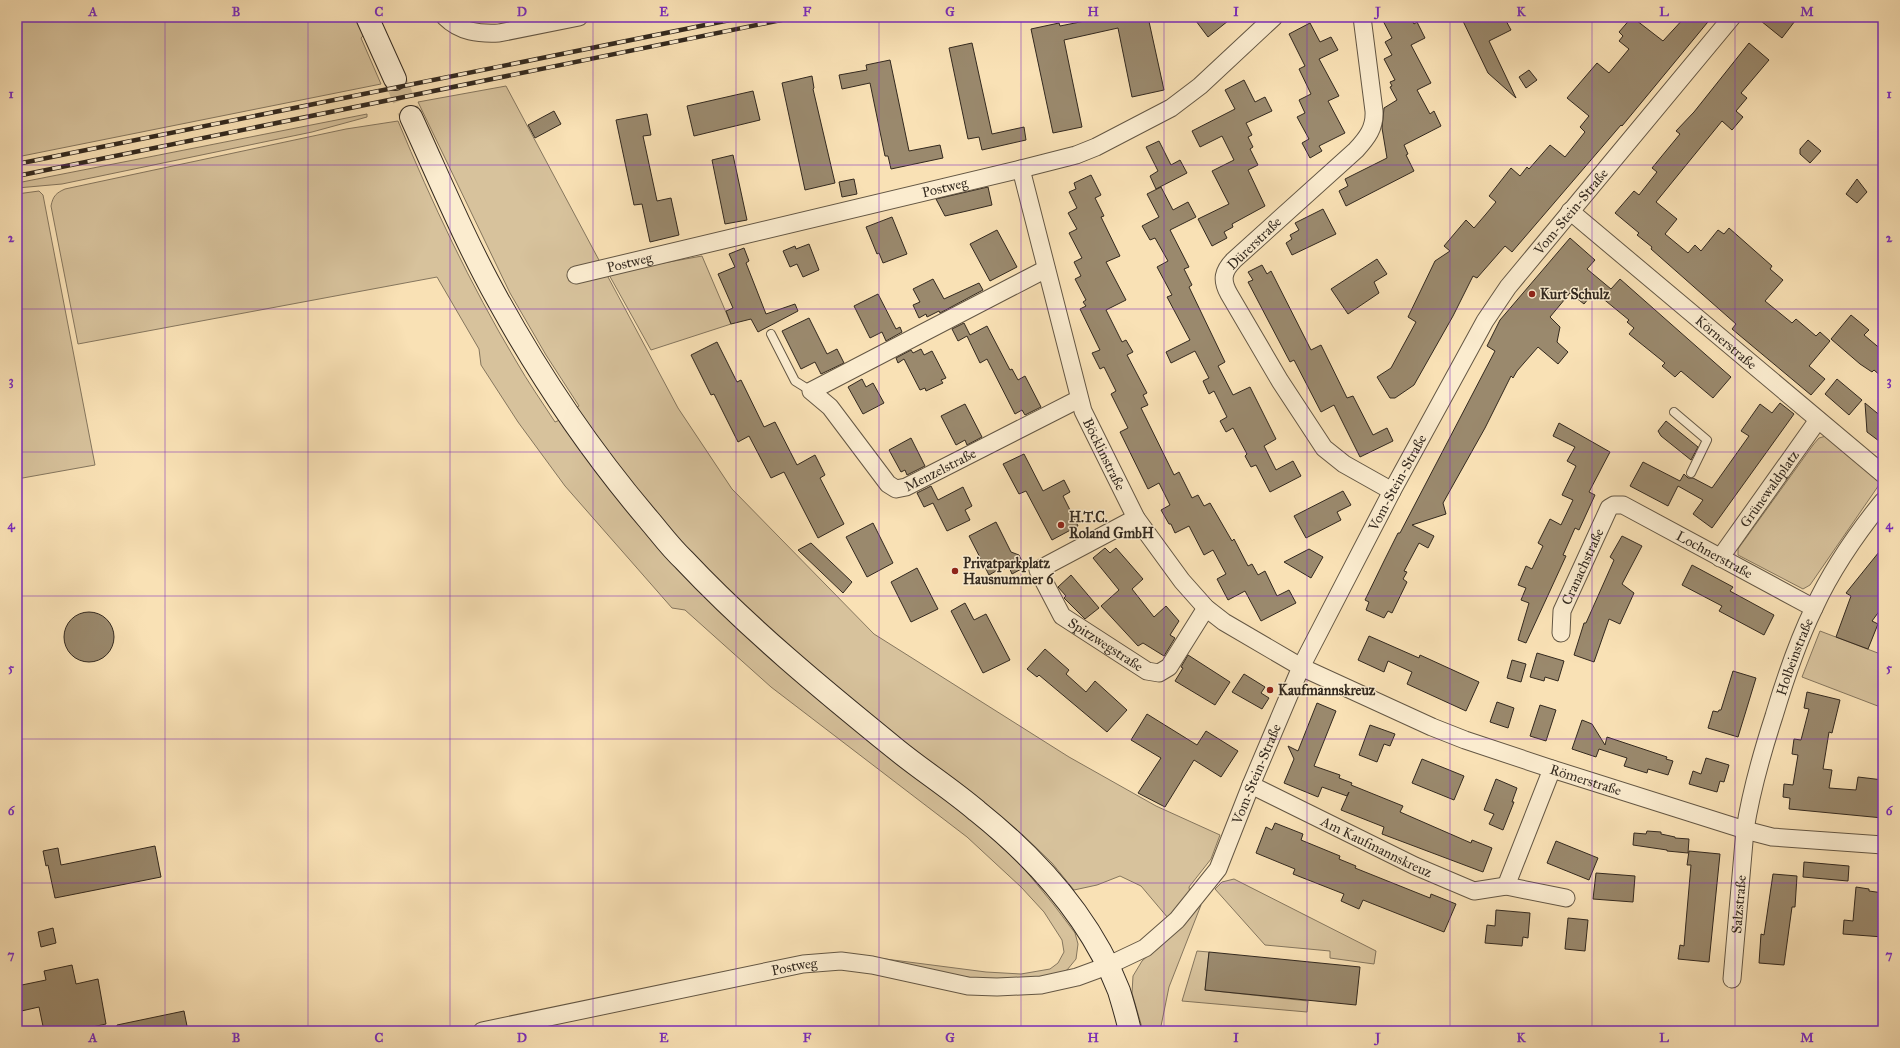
<svg xmlns="http://www.w3.org/2000/svg" width="1900" height="1048" font-family="'IM FELL Great Primer',serif">
<rect width="100%" height="100%" fill="#f9e1b5"/>
<filter id="stains"><feTurbulence type="fractalNoise" baseFrequency=".005" numOctaves="4"/><feColorMatrix values="0 0 0 0 .2 0 0 0 0 .09 0 0 0 0 .02 0 0 0 .5 -.17"/></filter>
<radialGradient id="worn" r=".72"><stop offset=".6" stop-color="#630" stop-opacity="0"/><stop offset="1" stop-color="#630" stop-opacity=".3"/></radialGradient>
<!-- green -->
<path fill="#d7c29c" stroke="#85765e" d="M17,17h341l7,17 -4,4 20,46 -364,73z
M506,86l172,322 54,81 142,145 195,123 87,49 64,29 -9,24 -22,28 1,7 -22,24 -27,-32 -21,-10 -23,9 -23,5 -22,-27 -30,-29 -154,-117 -106,-91 -107,-110 -81,-107 5,-3 -33,-51 -36,-62 -92,-191z
M367,114v3l-55,15 -250,52 -45,4v-5z
M398,121c34,82 72,163 118,240 12,21 26,41 39,61l7,-3 51,72 408,374 33,40 21,28 3,11 -2,15 -9,11 -14,7 -73,2 -53,-8 -65,-15 124,16 35,2 29,-5 8,-6 6,-11 -2,-12 -18,-28 -23,-25 -54,-50 -196,-150 -86,-77 -13,-2 -107,-122 -47,-64 -37,-57 -2,-16 -42,-72 -359,67 -27,-138c2,-10 5,-13 14,-17l281,-60z
M39,191l4,4 52,270 -78,14v-285z
M702,256l29,68 -80,26 -43,-77z
M1826,436l55,43v3l-71,103 -7,4 -65,-34v-6l75,-104 6,-7z
M1820,631l63,24v53l-81,-31z
M1234,879l142,72 -2,13 -44,-6v-7l-65,-6 -50,-56 7,-7z
M1201,905l-32,82 -9,44h-17l-11,-38 1,-17 9,-15 34,-30z
M1197,951l12,1 -4,38 103,11 -1,11 -125,-11z"/>
<!-- building -->
<path fill="#9a896d" stroke="#33291f" d="M1105,17h43l16,73 -32,7 -14,-69 -54,12 18,87 -29,6 -22,-104 28,-6 1,3z
M1193,17h40l-25,20z
M1381,17h29l4,7 3,-2 8,16 -14,7 20,38 -14,7 13,24 4,-3 7,15 -37,19 4,9 -2,1 8,16 -68,35 -7,-15 9,-5 -3,-7 42,-21 -5,-30 2,-20 13,-8 -7,-13 2,-1 -2,-4 5,-2 -11,-21 8,-4 -7,-13 7,-4z
M1461,17h43l7,13 -22,11 27,57 -28,-25z
M1632,17l31,24 22,-24h27l-90,109 -1,-1 -109,127 -7,-6 -28,32 -4,-2 -20,40 -39,69 -19,13h-5l-13,-21 14,-9 25,-46 -8,-5 27,-56 15,-10 -6,-5 22,-26 8,8 12,-14 10,-12 -7,-6 22,-28 9,8 7,-9 2,2 21,-24 15,12 20,-25 -5,-5 9,-11 -22,-18 30,-35 12,10 20,-24 -10,-8 4,-5 -4,-4z
M1756,17h42l-16,21z
M1310,23l10,19 11,-5 7,13 -19,9 20,37 -11,5 17,32 -26,13 3,5 -12,7 -8,-15 7,-4 -12,-22 8,-4 -6,-13 12,-6 -12,-25 6,-3 -16,-32z
M972,43l20,91 32,-7 2,13 -44,10 -3,-13 -11,2 -19,-91z
M1749,43l20,17 -28,33 6,5 -11,13 7,6 -11,13 -10,-9 -66,81 21,17 -12,15 23,19 7,-8 6,6 17,-21 6,4 5,-6 43,38 -2,3 13,11 -18,21 27,22 4,-4 20,17 4,-4 10,9 -21,25 16,13 -14,16 -79,-66 4,-5 -85,-75 1,-2 -15,-12 2,-2 -24,-20 19,-22 5,4 18,-23 -5,-4 28,-34 -4,-3 18,-19z
M890,60l19,91 31,-6 3,13 -52,11 -3,-13h-3l-15,-73 -28,6 -3,-14 28,-5 -1,-5z
M1529,70l8,10 -11,8 -7,-11z
M812,76l2,12 -1,1 22,94 -30,7 -23,-107z
M1244,80l11,22 10,-5 7,14 -26,12 6,12 -4,2 5,10 -3,2 8,16 -10,5 17,36 -33,18 1,3 -9,5 3,6 -15,8 -14,-27 31,-15 -17,-33 22,-11 -12,-24 -22,11 -8,-16 43,-22 -10,-19z
M753,91l7,29 -66,16 -7,-30z
M554,111l7,13 -26,14 -7,-13z
M647,114l4,21 -8,1 14,65 14,-3 8,37 -29,7 -8,-38 -8,1 -18,-85z
M1808,140l13,11 -11,12 -10,-9v-5z
M1159,141l12,24 9,-5 7,13 -31,16 -6,-13 8,-5 -12,-24z
M733,155l14,65 -22,4 -13,-64z
M1091,175l10,20 -6,3 9,18 -3,1 19,39 -14,6 20,38 -20,10 16,32 4,-2 7,12 -6,3 20,38 -4,2 5,10 -7,3 33,67 5,-3 13,26 6,-3 6,11 6,-3 22,38 2,-2 14,27 4,-2 6,11 7,-4 12,25 12,-6 7,13 -35,18 -16,-30 -17,9 -11,-21 9,-5 -13,-24 -9,5 -15,-29 -14,7 -4,-9h-2l-8,-14 9,-5 -11,-22 -11,6 -28,-57 8,-4 -17,-34 5,-3 -12,-24 -4,2 -8,-16 8,-3 -20,-41 6,-3 -3,-4 3,-2 -11,-21 6,-3 -7,-14 8,-4 -13,-25 8,-4 -9,-16 9,-5 -8,-16 7,-3 -2,-6z
M854,179l3,15 -15,3 -3,-15z
M1857,179l10,13 -10,11 -11,-9z
M988,187l4,18 -25,6 -22,5 -9,-17z
M1161,187l12,23 15,-8 8,15 -26,13 19,37 -5,2 8,16 -3,2 36,75 -7,4 15,29 17,-8 26,52 -12,7 12,24 17,-9 8,15 -31,16 -14,-27 -5,2 -6,-11 2,-2 -14,-26 -7,4 -6,-11 7,-4 -13,-26 -5,3 -6,-13 6,-3 -14,-27 -24,12 -5,-11 24,-12 -23,-43 5,-2 -15,-28 11,-6 -13,-23 -5,2 -8,-14 17,-9 -12,-23z
M1323,209l13,25 -44,21 -6,-12 6,-4 -2,-4 9,-5 -4,-7z
M892,217l15,37 -24,9 -4,-10 -2,1 -11,-27z
M997,230l20,37 -27,14 -20,-37z
M1570,238l25,22 -8,9 24,20 9,-10 111,98 -18,21 -32,-27 -6,6 -13,-11 3,-3 -36,-29 5,-6 -7,-6 2,-2 -28,-23 -2,2 -6,-6 -9,11 -14,-11 -20,24 10,10 -3,15 11,10 -10,12 -20,-17 -21,24 -4,7 -2,-2 -26,52 -42,75 3,11 -34,11 22,11 -6,12 -9,-5 -15,28 3,1 -4,7 4,3 -15,31 -4,-2 -4,7 -18,-8 3,-8 -4,-2 19,-39 14,-28h2l95,-182 -8,-5 13,-26z
M809,244l10,26 -16,7 -6,-13 -7,3 -7,-16 12,-5 1,3z
M744,248l5,13 -3,2 20,51 29,-10 3,7 -40,21 -7,-13 -20,5 -5,-13 7,-3 -15,-34 17,-7 -6,-13z
M1377,259l10,15 -13,8 5,11 -31,21 -17,-25z
M1262,265l5,9 4,-3 40,79 10,-5 26,53 6,-2 20,39 14,-7 6,13 -33,16 -26,-52 -13,7 -27,-52 -4,2 -42,-80 5,-2 -5,-8z
M933,279l11,20 35,-16 4,7 -43,23 -1,-2 -12,6 -1,-3 -7,4 -6,-13 7,-3 -7,-13z
M878,294l18,35 4,-2 2,5 -16,9 -4,-9 -12,6 -16,-32z
M1851,315l18,15 -5,5 19,16v27l-9,-8 -2,2 -12,-8 -29,-25z
M809,318l18,36 10,-5 7,14 -23,11 -6,-12 -14,7 -19,-38z
M964,323l6,12 17,-9 23,44 2,-1 6,11 7,-4 16,31 -16,8 -3,-5 -7,4 -28,-55 -7,4 -13,-27 -9,5 -6,-12z
M717,342l20,40 4,-2 23,47 11,-5 22,43 18,-10 10,20 -5,3 24,46 -26,14 -34,-66 -13,6 -22,-42 -11,6 -24,-48 -3,1 -20,-40z
M921,349l3,6 8,-4 14,27 -5,2 2,3 -17,8 -1,-3 -5,2 -16,-31 -6,4 -2,-5 15,-8 2,3z
M862,379l4,8 7,-4 11,20 -21,11 -15,-27z
M1837,379l25,21 -13,15 -24,-21z
M1780,403l14,11 -82,114 -19,-14 10,-14 -25,-14 -10,20 -38,-20 13,-24 37,19 4,-7 4,4h5l19,10 37,-52 -8,-5 19,-27 12,9z
M1865,403l18,15v26l-16,-12z
M965,404l17,33 -15,8 -2,-5 -9,5 -15,-29z
M1666,421l32,26 -7,13 -30,-24 -3,-5z
M1559,423l51,29 -21,40 6,3 -16,35 -4,-2 -12,27 3,1 -40,87 -8,-3 11,-37 -8,-3 5,-12 -8,-3 8,-19 6,3 11,-23 -5,-3 12,-24 11,6 12,-25 -11,-5 14,-29 -9,-5 8,-14 -22,-11z
M911,438l14,28 -18,9 -2,-5 -4,2 -12,-22z
M1024,454l19,37 21,-11 6,12 -7,4 15,30 -26,14 -26,-49 -7,3 -16,-30z
M931,486l7,14 25,-13 9,19 -7,4 5,10 -23,11 -14,-28 -9,4 -7,-14z
M1343,491l8,14 -14,7 4,8 -35,18 -12,-22z
M996,522l15,30 8,3 6,12 -13,7 -3,-7 -5,2 -1,-2 -14,8 -20,-39z
M873,523l20,40 -26,14 -21,-40z
M1622,536l20,10 -20,38 12,9 -14,31 -11,-5 -15,43 -20,-7 10,-32h2l28,-63 -4,-3z
M811,543l41,39 -9,11 -45,-43z
M1883,547v59l-11,15 6,3 -10,25 -32,-12 15,-41 -5,-3z
M1105,548l5,5 6,-5 27,31 -11,10 22,28 12,-11 13,15 -9,14 5,3 -11,18 -21,-13 -5,3 -37,-40 18,-16 -26,-32z
M1309,549l14,8 -12,21 -27,-16z
M1692,565l41,22 -3,4 44,24 -10,20 -45,-24 3,-5 -40,-21z
M917,568l21,41 -27,13 -20,-40z
M1071,575l28,33 -14,11 -21,-21 2,-2 -8,-9z
M965,603l9,17 12,-6 24,46 -27,13 -32,-62z
M64 637a25 25 0 1 1 50 0a25 25 0 1 1-50 0Z
M1369,636l50,22 1,-3 59,27 -13,29 -59,-27 5,-12 -24,-11 -4,11 -26,-12z
M1045,649l24,21 -3,4 20,18 9,-11 32,29 -20,22 -68,-57 -2,2 -10,-8z
M1537,653l27,8 -6,20 -13,-4 -1,4 -14,-4z
M1188,655l42,27 -15,23 -40,-24 8,-13 -2,-1z
M1512,660l14,4 -5,18 -14,-4z
M1733,671l23,7 -18,59 -30,-9 5,-17 5,1 1,-2h2z
M1244,674l21,13 -4,6 8,5 -7,11 -30,-17z
M1807,692l33,8 -8,33 -3,-1 -6,37 9,1 -3,18 27,2 2,-13 25,3v38l-94,-9 1,-11 -7,-1 1,-13 9,1 5,-30 -6,-1 2,-15 7,1 8,-31 -5,-1z
M1497,702l17,6 -6,20 -18,-6z
M1317,703l19,8 -22,55 26,9 -1,3 13,5 -1,2 52,21 -3,6 71,31 1,-3 20,8 -9,24 -101,-38 2,-7 -43,-17 8,-18 -2,4 -25,-9 -4,10 -34,-14 10,-24 -6,-13 10,5z
M1540,705l16,5 -10,31 -16,-5z
M1147,714l50,31 9,-14 32,20 -17,26 -27,-17 -29,47 -27,-14 23,-35 -30,-18z
M1582,720l10,4 13,21 2,-8 60,20 -1,2 7,2 -5,14 -20,-6 -1,4 -23,-7 3,-8 -28,-9 -3,8 -24,-8z
M1370,725l25,9 -5,12 -6,-2 -7,18 -18,-7z
M1706,758l23,7 -5,17 -4,-1 -3,11 -28,-8 4,-13 8,3z
M1422,759l42,17 -10,24 -42,-17z
M1496,779l21,9 -5,14h2l-11,28 -14,-6 5,-10 -10,-4z
M1275,823l28,11 -2,6 39,16 -1,3 17,7 -1,2 75,30 1,-4 25,10 -12,28 -81,-32 -4,9 -18,-8 3,-7 -51,-20 2,-5 -39,-16 10,-26 6,3z
M1647,831l14,1v2l14,3v1l14,1 -1,14 -21,-2v-1l-34,-5 1,-12 12,1z
M1556,841l42,17 -9,22 -42,-17z
M155,846l6,31 -106,21 -7,-33 -2,1 -3,-15 15,-3 3,17z
M1689,851l31,3 -11,108 -31,-3 2,-14 4,1 2,-24 5,-57h-4z
M1804,862l45,4 -1,15 -45,-4z
M1596,873l39,3 -2,26 -40,-3z
M1773,874l24,2 -2,31h-3l-8,58 -25,-2 2,-29 3,1z
M1856,887l13,2v2l14,2v44l-40,-3 1,-14 9,1z
M1496,910l34,3 -2,25 -5,-1 -1,9 -37,-3 2,-18 8,1z
M1568,918l20,2 -3,31 -20,-2z
M53,928l3,15 -15,4 -3,-15z
M1209,952l151,15 -4,38 -151,-15z
M72,965l4,19 22,-5 8,45 -32,7h-30l-5,-24 -22,5v-26l29,-6 -2,-9z
M184,1011l4,20h-71v-6z"/>
<g fill="none" stroke-linecap="round" stroke-linejoin="round">
<!-- secondary-tunnel -->
<path stroke="#d1bc97" stroke-width="22" stroke-dasharray="22 11" stroke-linecap="butt" d="M395,79l16,38"/>
<defs>
<path id="lane" d="M771,334l24,47 16,10
M1674,412l33,28 -16,33"/>
<g id="street">
<path d="M445,17c15,15 34,17 54,16l80,-16"/>
<path d="M1362,17l12,94c1,17 -7,27 -18,39l-122,110c-11,11 -13,20 -5,34l51,87 44,67 20,16 48,27"/>
<path id="s1" d="M1021,169l62,242 53,107 46,63 24,27 18,14 77,45 131,60 33,13 87,29 193,61 27,7 111,8"/>
<path id="s2" d="M1570,211l313,263"/>
<path id="s3" d="M1046,269l-235,122 19,16 58,77 8,5 10,-2 173,-88"/>
<path id="s4" d="M576,275l445,-106 55,-14 20,-8 75,-39 29,-22 74,-69"/>
<path id="s5" d="M1136,518l-98,52 24,46 85,55 12,2 10,-6 37,-59"/>
<path id="s6" d="M1720,558l98,-138"/>
<path id="s7" d="M1561,633l1,-22 47,-103 5,-3h9l191,103"/>
<path id="s8" d="M1251,785l164,81 59,25 32,-5 60,12"/>
<path d="M1506,886l46,-117"/>
<path id="s9" d="M1732,979l13,-149c6,-39 17,-77 29,-114 11,-37 23,-73 40,-108 17,-37 43,-75 69,-107"/>
<path id="s10" d="M482,1031l321,-67 38,-3 31,4 96,21 29,1 44,-2 36,-8 30,-11 38,-18 32,-28 41,-51 33,-84 50,-118 91,-176 93,-170 23,-34 224,-270"/>
</g>
<path id="secondary" d="M367,17l28,62
M411,117c28,61 54,124 87,183 43,78 93,152 151,220 11,13 22,28 35,40 65,69 139,130 213,190 26,21 54,39 80,61 60,48 114,108 142,180 4,13 8,27 11,40"/>
</defs>
<!-- lane casing -->
<use href="#lane" stroke="#645744" stroke-width="10"/>
<!-- street casing -->
<use href="#street" stroke="#645744" stroke-width="19"/>
<!-- secondary casing -->
<use href="#secondary" stroke="#33291f" stroke-width="24"/>
<!-- lane -->
<use href="#lane" stroke="#fbeccf" stroke-width="8"/>
<!-- street -->
<use href="#street" stroke="#fbeccf" stroke-width="17"/>
<!-- secondary -->
<use href="#secondary" stroke="#fbeccf" stroke-width="22"/>
<defs>
<path id="rail" d="M17,164l728,-147
M17,176l779,-159"/>
</defs>
<!-- rail casing -->
<use href="#rail" stroke="#33291f" stroke-width="4.5"/>
<!-- rail -->
<use href="#rail" stroke="#fbeccf" stroke-width="3" stroke-dasharray="9" stroke-linecap="butt"/>
</g>
<!-- grid -->
<path fill="none" stroke="#7b2cbf" stroke-width="1" stroke-opacity="0.55" d="M165,17v1014M308,17v1014M450,17v1014M593,17v1014M736,17v1014M879,17v1014M1021,17v1014M1164,17v1014M1307,17v1014M1450,17v1014M1592,17v1014M1735,17v1014M17,165h1866M17,309h1866M17,452h1866M17,596h1866M17,739h1866M17,883h1866"/>
<!-- markers -->
<g fill="#8f2418" stroke="#fbeccf" stroke-width="1.5">
<circle cx="1532" cy="294" r="4"/>
<circle cx="1061" cy="525" r="4"/>
<circle cx="955" cy="571" r="4"/>
<circle cx="1270" cy="690" r="4"/>
</g>
<g text-anchor="middle" stroke-width="3" stroke-linejoin="round" paint-order="stroke">
<!-- street labels -->
<g font-size="14" fill="#33291f" stroke="#fbeccf">
<text dy="5" stroke="none"><textPath href="#s4" startOffset="379">Postweg</textPath></text>
<text dy="5" stroke="none"><textPath href="#s10" startOffset="1537">Vom-Stein-Straße</textPath></text>
<text transform="translate(1254 243) rotate(-44)" y="5">Dürerstraße</text>
<text dy="5" stroke="none"><textPath href="#s4" startOffset="55">Postweg</textPath></text>
<text dy="5" stroke="none"><textPath href="#s2" startOffset="204">Körnerstraße</textPath></text>
<text dy="5" stroke="none"><textPath href="#s1" startOffset="298">Böcklinstraße</textPath></text>
<text dy="5" stroke="none"><textPath href="#s3" startOffset="444">Menzelstraße</textPath></text>
<text dy="5" stroke="none"><textPath href="#s10" startOffset="1214">Vom-Stein-Straße</textPath></text>
<text dy="5" stroke="none"><textPath href="#s6" startOffset="85">Grünewaldplatz</textPath></text>
<text dy="5" stroke="none"><textPath href="#s7" startOffset="254">Lochnerstraße</textPath></text>
<text dy="5" stroke="none"><textPath href="#s7" startOffset="71">Cranachstraße</textPath></text>
<text dy="5" stroke="none"><textPath href="#s5" startOffset="215">Spitzwegstraße</textPath></text>
<text dy="5" stroke="none"><textPath href="#s9" startOffset="330">Holbeinstraße</textPath></text>
<text dy="5" stroke="none"><textPath href="#s10" startOffset="890">Vom-Stein-Straße</textPath></text>
<text dy="5" stroke="none"><textPath href="#s1" startOffset="902">Römerstraße</textPath></text>
<text dy="5" stroke="none"><textPath href="#s8" startOffset="140">Am Kaufmannskreuz</textPath></text>
<text dy="5" stroke="none"><textPath href="#s9" startOffset="75">Salzstraße</textPath></text>
<text dy="5" stroke="none"><textPath href="#s10" startOffset="319">Postweg</textPath></text>
</g>
<!-- poi labels -->
<g font-size="14" font-weight="bold" fill="#33291f" stroke="#fbeccf" text-anchor="start">
<text x="1540" y="299">Kurt Schulz</text>
<text x="1069" y="522">H.T.C.<tspan x="1069" dy="16">Roland GmbH</tspan></text>
<text x="963" y="568">Privatparkplatz<tspan x="963" dy="16">Hausnummer 6</tspan></text>
<text x="1278" y="695">Kaufmannskreuz</text>
</g>
</g>
<!-- margin -->
<rect width="1900" height="1048" fill="none" stroke="#f9e1b5" stroke-width="44"/>
<rect x="22" y="22" width="1856" height="1004" fill="none" stroke="#7b2cbf" stroke-width="1.5"/>
<g font-size="13" text-anchor="middle" font-weight="bold" fill="#7b2cbf">
<text x="93" y="16">A</text>
<text x="236" y="16">B</text>
<text x="379" y="16">C</text>
<text x="522" y="16">D</text>
<text x="664" y="16">E</text>
<text x="807" y="16">F</text>
<text x="950" y="16">G</text>
<text x="1093" y="16">H</text>
<text x="1236" y="16">I</text>
<text x="1378" y="16">J</text>
<text x="1521" y="16">K</text>
<text x="1664" y="16">L</text>
<text x="1807" y="16">M</text>
<text x="11" y="98">1</text>
<text x="1889" y="98">1</text>
<text x="11" y="242">2</text>
<text x="1889" y="242">2</text>
<text x="11" y="385">3</text>
<text x="1889" y="385">3</text>
<text x="11" y="529">4</text>
<text x="1889" y="529">4</text>
<text x="11" y="672">5</text>
<text x="1889" y="672">5</text>
<text x="11" y="815">6</text>
<text x="1889" y="815">6</text>
<text x="11" y="959">7</text>
<text x="1889" y="959">7</text>
<text x="93" y="1042">A</text>
<text x="236" y="1042">B</text>
<text x="379" y="1042">C</text>
<text x="522" y="1042">D</text>
<text x="664" y="1042">E</text>
<text x="807" y="1042">F</text>
<text x="950" y="1042">G</text>
<text x="1093" y="1042">H</text>
<text x="1236" y="1042">I</text>
<text x="1378" y="1042">J</text>
<text x="1521" y="1042">K</text>
<text x="1664" y="1042">L</text>
<text x="1807" y="1042">M</text>
</g>
<rect width="100%" height="100%" filter="url(#stains)"/>
<rect width="100%" height="100%" fill="url(#worn)"/>
</svg>
